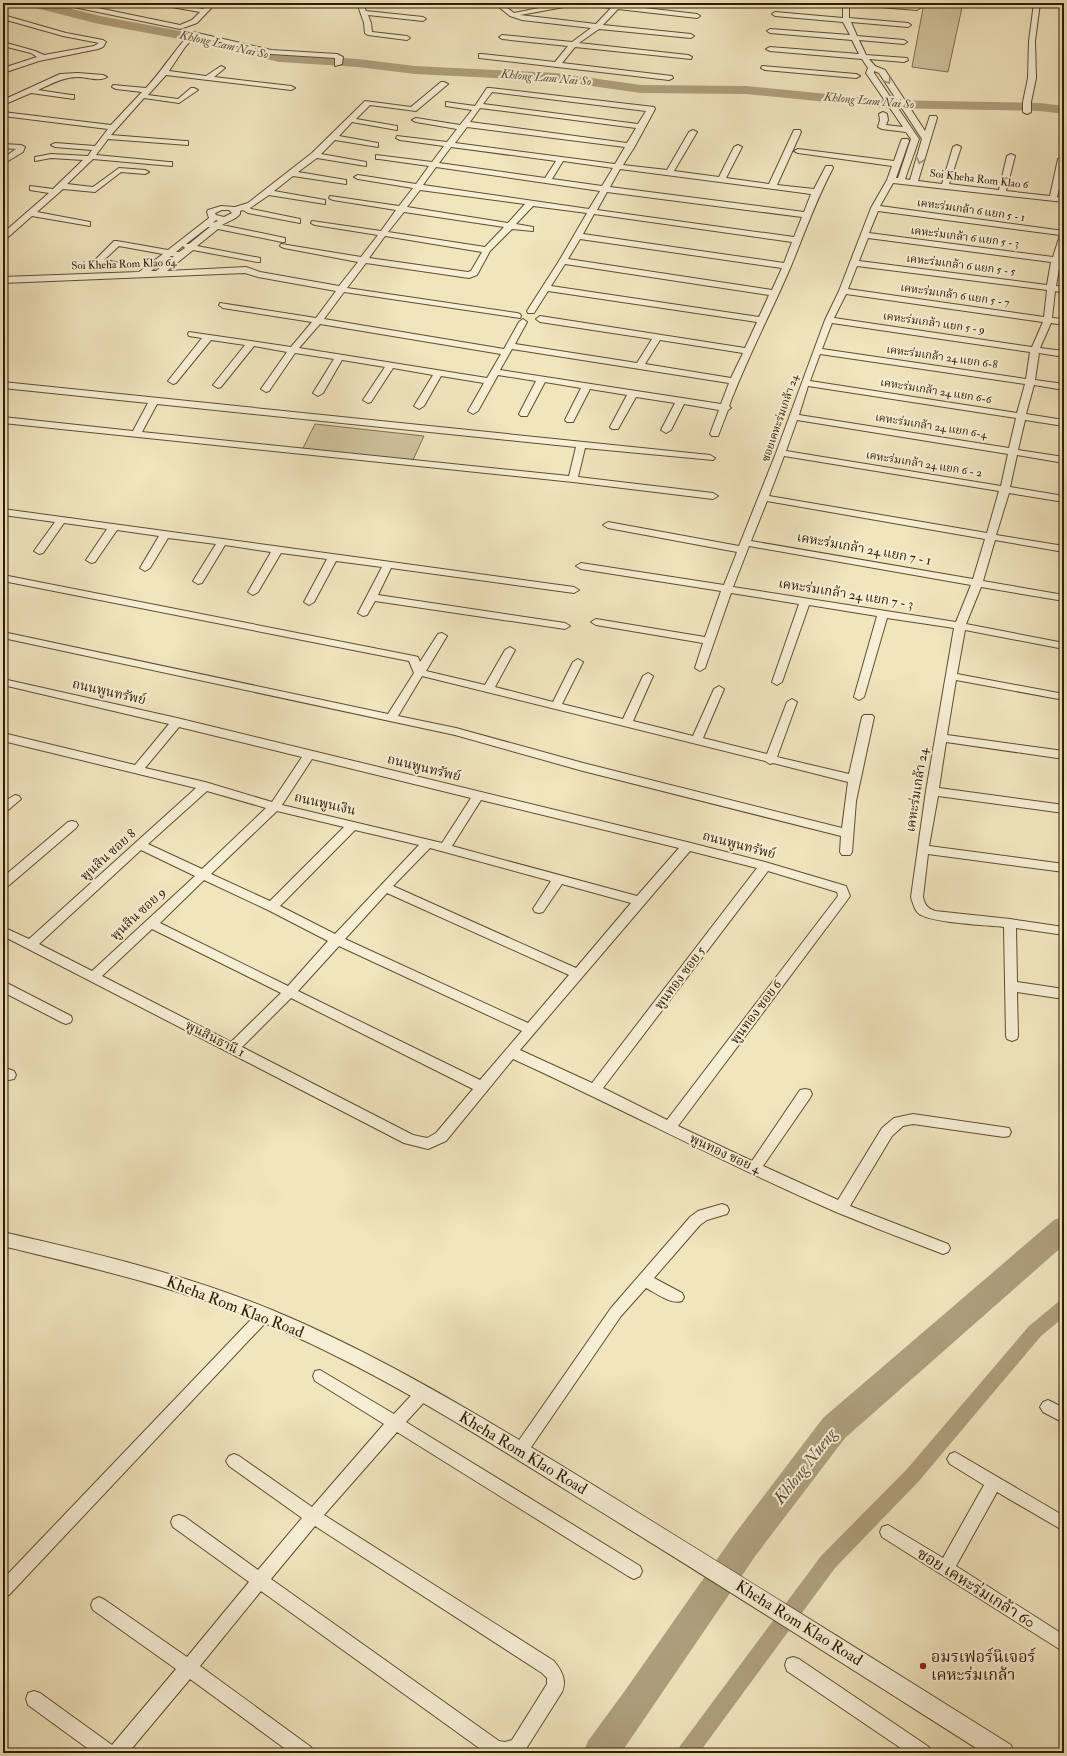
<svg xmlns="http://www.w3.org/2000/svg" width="1067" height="1756" viewBox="0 0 1067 1756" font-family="'IM FELL Double Pica','Noto Serif Thai',serif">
	<rect width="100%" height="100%" fill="#f1e5be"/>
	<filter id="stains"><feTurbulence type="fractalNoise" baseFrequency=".005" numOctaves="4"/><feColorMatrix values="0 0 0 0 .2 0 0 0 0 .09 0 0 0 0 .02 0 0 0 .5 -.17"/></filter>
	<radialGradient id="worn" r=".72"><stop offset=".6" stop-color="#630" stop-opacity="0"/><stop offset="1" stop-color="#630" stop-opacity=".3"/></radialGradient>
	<path fill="#d0c39e" stroke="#806f50" d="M 924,3 L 963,3 L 948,72 L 912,67 Z
		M 315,424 L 424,436 L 412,462 L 302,450 Z"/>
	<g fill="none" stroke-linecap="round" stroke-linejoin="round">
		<path fill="#afa07e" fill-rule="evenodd" d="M 1064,1300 L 1064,1317 L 1041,1336 L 919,1481 L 835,1568 L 699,1753 L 677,1753 L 680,1746 L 821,1556 L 907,1469 L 1029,1326 L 1058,1302 Z"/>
		<path fill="#afa07e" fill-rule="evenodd" d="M 26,3 L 49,3 L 100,16 L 201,35 L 279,54 L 358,59 L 415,66 L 556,73 L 641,85 L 746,86 L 887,100 L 1040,103 L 1064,106 L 1064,114 L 1040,111 L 887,108 L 746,94 L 641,93 L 556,81 L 415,74 L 358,67 L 279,62 L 201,43 L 99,24 L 28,6 Z
			M 1064,1216 L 1064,1245 L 845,1438 L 756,1555 L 621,1753 L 583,1753 L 588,1741 L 624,1692 L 734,1535 L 823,1418 L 1054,1220 Z"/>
		<g stroke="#604e30" stroke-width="2">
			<path id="minor" d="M 61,3 L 74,3 L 180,25 L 192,20 L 200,12 L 160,5 L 157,3 L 171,3 L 203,9 L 209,3 L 216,3 L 197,23 L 180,29 L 64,5 Z
				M 357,3 L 363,3 L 366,11 L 423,17 L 426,19 L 423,21 L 368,15 L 371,23 L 372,32 L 407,36 L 410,38 L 407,40 L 368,35 L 365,33 L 364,23 Z
				M 494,3 L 501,3 L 514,13 L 564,3 L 578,3 L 575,5 L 520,15 L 596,24 L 611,8 L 583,5 L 580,3 L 612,4 L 613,3 L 619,3 L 619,5 L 697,14 L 700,16 L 697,18 L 618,9 L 603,25 L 691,34 L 694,36 L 691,38 L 599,29 L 579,43 L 688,55 L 692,57 L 691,59 L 575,47 L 562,63 L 672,76 L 673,78 L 669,80 L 479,58 L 479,54 L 482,54 L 555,62 L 568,46 L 502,39 L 499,37 L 502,35 L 572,42 L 591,28 L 522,20 L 510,16 Z
				M 843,3 L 849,3 L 849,18 L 908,23 L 911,25 L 908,27 L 851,22 L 857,36 L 904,40 L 907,42 L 904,44 L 859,40 L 866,55 L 907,58 L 908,60 L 904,62 L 869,59 L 875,66 L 885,70 L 925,131 L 930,116 L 936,116 L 937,118 L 918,181 L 942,184 L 953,147 L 957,145 L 961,147 L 949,184 L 999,190 L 1007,156 L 1011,154 L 1015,156 L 1006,191 L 1050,196 L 1058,159 L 1064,157 L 1064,167 L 1057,197 L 1064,198 L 1064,202 L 893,183 L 880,206 L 1064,231 L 1064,248 L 1061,258 L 1064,259 L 1064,263 L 1060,263 L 1056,286 L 1064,287 L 1064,293 L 1055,291 L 1052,318 L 1064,319 L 1064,325 L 1051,323 L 1040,348 L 1064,351 L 1064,357 L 1039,353 L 1035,380 L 1064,384 L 1064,390 L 1034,385 L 1026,414 L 1064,420 L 1064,426 L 1025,420 L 1018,450 L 1064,457 L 1064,463 L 1017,455 L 1010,487 L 1064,496 L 1064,502 L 1009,493 L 996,535 L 1064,546 L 1064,552 L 995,540 L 983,581 L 1064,595 L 1064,601 L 981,587 L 966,624 L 1064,643 L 1064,649 L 965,630 L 957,674 L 1064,694 L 1064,700 L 956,680 L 947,735 L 1064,751 L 1064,759 L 946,742 L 939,788 L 1064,805 L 1064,813 L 938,796 L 929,846 L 1064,864 L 1064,872 L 928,854 L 923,897 C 925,905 927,908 935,911 L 1010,919 L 1064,927 L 1064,935 L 1016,928 L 1017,982 L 1064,989 L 1064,999 L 1017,992 L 1018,1036 L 1017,1039 L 1012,1041 L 1007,1039 L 1006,1036 L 1004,927 C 986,925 935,923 921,915 C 915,912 913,904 911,897 L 926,791 L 954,628 L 887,618 L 864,697 L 859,700 L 854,697 L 877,616 L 809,605 L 782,682 L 777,685 L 772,682 L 799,604 L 731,593 L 705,668 L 700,671 L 695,668 L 703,643 L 596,625 L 591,622 L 596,619 L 705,637 L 721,591 L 581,569 L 576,566 L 581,563 L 724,585 L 737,552 L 608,528 L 603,525 L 608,522 L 739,546 L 776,453 L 825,320 L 839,291 L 871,208 L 887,180 L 892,166 L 798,153 L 794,151 L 798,149 L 894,161 L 901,141 L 902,139 L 908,139 L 909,141 L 896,178 L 898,178 L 911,139 L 906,132 L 882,129 L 878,127 L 880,120 L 879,114 L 883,112 L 887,114 L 888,120 L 886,125 L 903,127 L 866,73 L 868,68 L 862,59 L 770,51 L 766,49 L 770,47 L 859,54 L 852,40 L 770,33 L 767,31 L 770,29 L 850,35 L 843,22 L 775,16 L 772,14 L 775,12 L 843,18 ZM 874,71 L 879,73 L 922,139 L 910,180 L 905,179 L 919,139 L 874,73 ZM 878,211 L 1060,235 L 1053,257 L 869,233 ZM 868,238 L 1051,262 L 1047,285 L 859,261 ZM 857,266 L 1047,290 L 1044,317 L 848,289 ZM 846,294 L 1043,322 L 1032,347 L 834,318 ZM 832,323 L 1030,352 L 1026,379 L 822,349 ZM 820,354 L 1025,384 L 1017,413 L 810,381 ZM 808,386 L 1016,418 L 1009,448 L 799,415 ZM 797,420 L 1008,454 L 1001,486 L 786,451 ZM 784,456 L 999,491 L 987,533 L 769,496 ZM 767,501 L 985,539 L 973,579 L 751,541 ZM 749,546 L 971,585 L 956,622 L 733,587 Z
				M 852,3 L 880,3 L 917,6 L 920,8 L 917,10 L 855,5 Z
				M 1034,3 L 1040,3 L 1035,41 L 1036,78 L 1031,102 L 1031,112 L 1027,114 L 1023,112 L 1023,102 L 1028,78 L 1029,41 Z
				M 3,15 L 66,33 L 103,40 L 106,42 L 103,47 L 98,49 L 39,61 L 3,73 L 3,68 L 37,57 L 31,53 L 3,46 L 3,42 L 35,51 L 44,55 L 94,46 L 99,43 L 63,36 L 3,19 Z
				M 193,32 L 271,50 L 337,54 L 343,57 L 342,64 L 335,66 L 335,58 L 271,54 L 195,36 L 185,47 L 169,71 L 206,76 L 221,66 L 225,68 L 214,77 L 291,86 L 295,88 L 291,90 L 166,75 L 148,95 L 178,99 L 191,88 L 194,88 L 198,90 L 179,103 L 144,98 L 111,135 L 185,141 L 188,141 L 188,145 L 108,139 L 96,155 L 169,162 L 172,162 L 172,166 L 93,159 L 67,184 L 93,187 L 119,168 L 145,170 L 149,172 L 145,174 L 121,172 L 95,192 L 63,189 L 37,212 L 90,222 L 90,226 L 32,216 L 6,239 L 3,239 L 3,233 L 49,193 L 30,190 L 30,186 L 53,189 L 83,160 L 51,158 L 35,161 L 35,157 L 51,154 L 88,156 L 92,150 L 55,147 L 51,145 L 55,143 L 95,146 L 108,129 L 3,116 L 3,112 L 111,125 L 142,92 L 116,89 L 112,87 L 113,85 L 146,88 C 163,70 174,50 191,33 Z
				M 762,66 L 856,74 L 860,76 L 856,78 L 765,70 L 761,68 Z
				M 78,73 L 103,75 L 107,77 C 100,82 86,77 78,77 C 63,77 51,84 38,90 L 71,95 L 74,95 L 74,99 L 31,93 L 3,105 L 3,100 L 60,74 Z
				M 441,82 L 444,82 L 448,84 L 416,111 L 370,105 L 356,119 L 397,126 L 397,130 L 352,122 L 339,136 L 378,143 L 378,147 L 335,140 L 321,154 L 366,162 L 366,166 L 317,158 L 298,172 L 346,180 L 346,184 L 293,176 L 274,191 L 325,200 L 325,204 L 269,195 L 250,208 L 251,209 L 300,219 L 300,223 L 248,213 L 243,210 L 240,211 L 240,214 C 235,220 228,221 222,225 L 285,238 L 285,242 L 282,242 L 218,229 L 197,246 L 260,258 L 260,262 L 257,262 L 193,250 L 167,271 L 246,267 L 260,272 L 339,286 L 358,262 L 284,248 L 280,246 L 281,244 L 361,257 L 378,235 L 315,225 L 311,223 L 312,221 L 381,231 L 396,210 L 333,200 L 329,198 L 330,196 L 399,206 L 413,188 L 358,179 L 354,177 L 358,175 L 416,184 L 429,166 L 379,159 L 376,159 L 376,155 L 432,162 L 444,146 L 400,140 L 396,138 L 397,136 L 447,142 L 457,129 L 416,122 L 412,120 L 416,118 L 460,125 L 472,110 L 446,106 L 446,102 L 475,106 L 487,88 L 490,88 L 654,107 L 655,109 L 635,146 L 623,165 L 667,170 L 689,132 L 693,130 L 697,132 L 674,171 L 719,177 L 734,147 L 738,145 L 742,147 L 726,178 L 769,184 L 793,132 L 794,130 L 800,130 L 801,132 L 777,185 L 814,189 L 826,166 L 832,166 L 833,168 C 816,200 805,232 791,266 C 771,313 747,358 729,406 L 731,408 L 728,410 L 718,436 L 712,436 L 710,434 L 719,410 L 684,404 L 671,430 L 666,433 L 661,430 L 675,403 L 636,397 L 618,429 L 612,429 L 610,427 L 627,395 L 590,389 L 573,422 L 567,422 L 565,420 L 581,388 L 545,382 L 527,416 L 521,416 L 519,414 L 536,381 L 498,375 L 478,411 L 473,414 L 468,411 L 484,383 L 441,376 L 424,406 L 419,409 L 414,406 L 433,375 L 393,368 L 371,402 L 368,403 L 363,400 L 385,367 L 342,360 L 323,393 L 318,396 L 313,393 L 334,359 L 295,353 L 269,391 L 266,392 L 261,389 L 287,352 L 254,346 L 221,387 L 218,388 L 213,385 L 245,345 L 211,340 L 176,383 L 173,384 L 168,381 L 202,338 L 189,336 L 188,334 L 189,332 L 291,347 L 312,322 L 223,308 L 219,305 L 220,303 L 316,318 L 336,291 L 258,277 L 245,273 L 3,283 L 3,277 L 139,272 L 163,254 L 119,246 L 104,260 L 127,264 L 127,268 L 98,263 L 94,261 L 114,241 L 117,241 L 168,250 L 209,218 L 207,212 L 208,210 L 221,206 L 235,207 L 248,203 L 312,153 L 365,101 L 411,107 ZM 492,92 L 646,111 L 638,124 L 483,104 ZM 480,108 L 636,128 L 627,143 L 470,122 ZM 467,127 L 625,147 L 615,164 L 455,143 ZM 451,147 L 556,161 L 545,178 L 439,163 ZM 563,161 L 613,168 L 602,186 L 552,179 ZM 436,167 L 600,191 L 589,209 L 423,185 ZM 620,169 L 811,194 L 804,212 L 610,187 ZM 420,190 L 525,204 L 508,223 L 407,207 ZM 607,192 L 802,217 L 794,237 L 597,210 ZM 533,206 L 587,213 L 559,261 L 527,311 L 528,313 L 534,313 L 548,291 L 757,322 L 745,348 L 540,316 L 536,319 L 540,322 L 652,339 L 637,363 L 515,344 L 527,322 L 523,319 L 519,322 L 504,349 L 324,319 L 344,292 L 520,318 L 521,316 L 520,314 L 517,313 L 347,288 L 366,263 L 469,278 L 477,275 L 490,251 L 512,229 L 533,231 L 533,227 L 516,224 ZM 222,210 L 229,210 L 232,213 L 224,217 L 216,215 L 215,213 ZM 404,212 L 504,227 L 485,247 L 388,232 ZM 594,214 L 792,242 L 784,263 L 583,234 ZM 216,220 L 218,221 L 213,223 ZM 208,227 L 210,227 L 189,244 L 186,244 ZM 385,236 L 482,252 L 471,271 L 468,272 L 369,258 ZM 580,239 L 782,268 L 772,290 L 568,259 ZM 183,246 L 185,248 L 179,252 L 176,252 ZM 171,256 L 174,256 L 156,271 L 151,271 ZM 565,264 L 769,295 L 759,317 L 551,286 ZM 320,324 L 501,354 L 487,378 L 299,348 ZM 660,340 L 743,353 L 731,378 L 645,364 ZM 512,349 L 729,383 L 721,404 L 500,370 Z
				M 3,144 L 21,145 L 25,147 L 23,152 L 3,164 L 3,158 L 16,149 L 3,148 Z
				M 3,382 L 710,455 L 715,458 L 713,460 L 585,448 L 578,477 L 713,493 L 718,496 L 713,499 L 573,482 L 3,423 L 3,417 L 133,431 L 148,403 L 3,388 ZM 157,404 L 576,447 L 569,476 L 142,432 Z
				M 3,509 L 574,587 L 579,590 L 574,593 L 391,568 L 378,595 L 565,623 L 570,626 L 565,629 L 375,601 L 367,615 L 363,616 L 358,613 L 382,567 L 336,561 L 314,602 L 309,605 L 304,602 L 327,559 L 281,553 L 258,592 L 253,595 L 248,592 L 271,552 L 225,545 L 202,583 L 198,584 L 193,581 L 216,544 L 168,538 L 150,568 L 145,571 L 140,568 L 159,536 L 117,530 L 95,562 L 91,563 L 86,560 L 107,529 L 64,523 L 43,553 L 39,554 L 34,551 L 55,522 L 3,515 Z
				M 3,575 L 414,656 L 418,657 L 420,662 L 438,634 L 442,633 L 447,636 L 426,671 L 485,685 L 505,650 L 510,647 L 515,650 L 495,687 L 553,702 L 573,662 L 578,659 L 583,662 L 562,704 L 623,719 L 643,676 L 648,673 L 653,676 L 633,721 L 693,736 L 714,689 L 719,686 L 724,689 L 703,738 L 767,754 L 787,702 L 792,699 L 797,702 L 777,757 L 849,774 L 862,717 L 864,715 L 872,715 L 874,717 L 856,801 L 852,852 L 850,855 L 842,855 L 840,852 L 841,836 L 583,771 L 455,735 L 3,638 L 3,632 L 388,714 L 414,673 L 409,661 L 3,581 ZM 422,676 L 765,761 L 770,764 L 773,763 L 848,782 L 842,828 L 583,763 L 456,728 L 398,716 Z
				M 3,679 L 177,718 L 687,842 L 765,862 L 846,886 L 850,896 L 848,899 L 678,1126 L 752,1161 L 800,1090 L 805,1089 L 810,1090 L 812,1094 L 810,1098 L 763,1166 L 838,1200 L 882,1128 L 894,1118 L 913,1114 L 1009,1128 L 1011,1132 L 1009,1136 L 1004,1137 L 913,1124 L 903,1126 L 892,1136 L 850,1206 L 948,1244 L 950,1248 L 948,1252 L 943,1254 L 938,1252 C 904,1239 870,1226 836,1212 C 727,1165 621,1108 513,1059 L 446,1141 L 428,1149 L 404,1143 L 3,936 L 3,927 L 29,939 L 196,788 L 3,741 L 3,733 L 135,765 L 169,724 L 3,685 ZM 179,727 L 302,757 L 272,802 L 205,782 L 145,768 ZM 312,759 L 471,798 L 442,843 L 282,805 ZM 207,791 L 266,808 L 202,869 L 148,844 ZM 481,800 L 679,848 L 637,896 L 452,846 ZM 277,811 L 344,827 L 270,901 L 211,874 ZM 355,830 L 419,845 L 335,934 L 280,906 ZM 430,848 L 551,881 L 533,909 L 535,912 L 539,913 L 543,912 L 562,884 L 631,903 L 576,968 L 393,886 ZM 141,850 L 195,876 L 92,971 L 39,944 ZM 690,851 L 757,868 L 592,1083 L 520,1050 ZM 768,871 L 837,892 L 838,896 L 667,1120 L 603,1088 ZM 204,880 L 268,910 L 328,941 L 288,986 L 160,923 ZM 387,893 L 569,975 L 528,1023 L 345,939 ZM 152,929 L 281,993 L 231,1042 L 102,976 ZM 339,946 L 522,1031 L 480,1080 L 298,991 ZM 291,998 L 473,1089 L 436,1133 L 427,1138 L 413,1135 L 242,1047 Z
				M 15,795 L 19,796 L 21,799 L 7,811 L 3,812 L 3,802 Z
				M 72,821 L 76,822 L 78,825 L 76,828 L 7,887 L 3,888 L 3,877 L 68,822 Z
				M 3,981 L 71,1016 L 72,1019 L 71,1022 L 66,1024 L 61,1022 L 3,992 Z
				M 3,1067 L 14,1071 L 16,1075 L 14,1079 L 9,1080 L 3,1078 Z
				M 722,1204 L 727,1206 L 729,1210 L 727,1214 L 707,1220 L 700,1225 L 654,1278 L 682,1293 L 684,1297 L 682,1301 C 671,1305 656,1293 646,1288 L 621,1316 L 525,1456 L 520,1458 L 515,1456 L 512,1451 L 515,1446 L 611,1308 L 690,1217 L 698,1211 Z
				M 264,1309 L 269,1311 L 271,1315 L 269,1319 L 9,1595 L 3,1598 L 3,1579 L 259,1311 Z
				M 320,1370 L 394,1414 L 418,1388 L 423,1386 L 428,1388 L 431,1393 L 428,1398 L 406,1422 L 640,1566 L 642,1571 L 640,1576 L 634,1579 L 628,1576 L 397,1432 L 324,1515 L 554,1661 C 562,1671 567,1680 562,1692 L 524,1752 L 486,1753 L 261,1591 L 200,1666 L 311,1747 L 314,1753 L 291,1753 L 190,1679 L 128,1753 L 94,1753 L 28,1705 L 26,1699 L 28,1693 L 34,1691 L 40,1693 L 112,1745 L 176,1669 L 93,1610 L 91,1605 L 93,1600 L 99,1597 L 105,1600 L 187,1657 L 249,1582 L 173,1527 L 171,1522 L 173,1517 L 179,1515 L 185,1517 L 258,1570 L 302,1518 L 229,1466 L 226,1461 L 229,1456 L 234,1454 L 239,1456 L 312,1507 L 384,1424 L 315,1381 L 313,1376 L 315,1371 ZM 315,1526 L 542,1673 L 547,1678 L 547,1684 L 512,1740 L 505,1742 L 499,1741 L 271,1579 Z
				M 1048,1400 L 1064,1408 L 1064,1423 L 1043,1412 L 1040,1407 L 1043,1402 Z
				M 955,1452 L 1064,1516 L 1064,1531 L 997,1492 L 956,1566 L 1064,1635 L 1064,1652 L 882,1537 L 880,1532 L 882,1527 L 888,1525 L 943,1558 L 984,1485 L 950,1464 L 947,1459 L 950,1454 Z
				M 793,1657 L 799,1659 L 929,1747 L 932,1753 L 908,1753 L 787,1671 L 785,1665 L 787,1659 Z"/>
		</g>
		<g stroke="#604e30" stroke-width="2">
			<path id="tertiary" d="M 3,1232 C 94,1253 185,1274 272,1310 C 388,1358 496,1426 603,1491 C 740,1575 875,1660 1011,1745 L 1014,1753 L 984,1753 C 850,1668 717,1583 582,1500 C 477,1434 370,1366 255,1319 C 173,1286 88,1267 3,1246 Z"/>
		</g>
		<use href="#minor" fill="#f6eed5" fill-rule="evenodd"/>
		<use href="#tertiary" fill="#f6eed5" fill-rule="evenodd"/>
	</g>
	<defs><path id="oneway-chevron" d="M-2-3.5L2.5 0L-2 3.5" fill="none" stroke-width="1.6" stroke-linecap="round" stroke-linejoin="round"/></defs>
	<g stroke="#9d8f76">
		<use href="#oneway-chevron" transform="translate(888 81) rotate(57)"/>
		<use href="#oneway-chevron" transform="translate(920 161) rotate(107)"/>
	</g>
	<circle fill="#8f2418" stroke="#f6eed5" stroke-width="1.5" cx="923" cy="1666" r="4"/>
	<g text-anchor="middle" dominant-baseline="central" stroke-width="4" stroke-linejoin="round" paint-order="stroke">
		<g font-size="11" fill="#301b01" stroke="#f6eed5">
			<text transform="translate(979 179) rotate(7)">Soi Kheha Rom Klao 6</text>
			<text transform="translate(971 210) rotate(8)">เคหะร่มเกล้า 6 แยก 5 - 1</text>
			<text transform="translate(965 237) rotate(7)">เคหะร่มเกล้า 6 แยก 5 - 3</text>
			<text transform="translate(124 264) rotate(-2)">Soi Kheha Rom Klao 64</text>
			<text transform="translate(961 265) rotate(7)">เคหะร่มเกล้า 6 แยก 5 - 5</text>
			<text transform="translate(955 295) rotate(8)">เคหะร่มเกล้า 6 แยก 5 - 7</text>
			<text transform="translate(934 323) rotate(8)">เคหะร่มเกล้า แยก 5 - 9</text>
			<text transform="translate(942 357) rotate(8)">เคหะร่มเกล้า 24 แยก 6-8</text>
			<text transform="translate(936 391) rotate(9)">เคหะร่มเกล้า 24 แยก 6-6</text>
			<text transform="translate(780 418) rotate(-71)">ซอยเคหะร่มเกล้า 24</text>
			<text transform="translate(931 426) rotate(9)">เคหะร่มเกล้า 24 แยก 6-4</text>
			<text transform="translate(924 464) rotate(9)">เคหะร่มเกล้า 24 แยก 6 - 2</text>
		</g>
		<g font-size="12" font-style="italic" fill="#635033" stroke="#f6eed5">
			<text transform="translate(224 45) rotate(13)">Khlong Lam Nai So</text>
			<text transform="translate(546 78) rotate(5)">Khlong Lam Nai So</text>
			<text transform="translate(869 101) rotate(5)">Khlong Lam Nai So</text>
		</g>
		<g font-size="13" fill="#301b01" stroke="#f6eed5">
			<text transform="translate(864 549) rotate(10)">เคหะร่มเกล้า 24 แยก 7 - 1</text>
			<text transform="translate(846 594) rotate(9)">เคหะร่มเกล้า 24 แยก 7 - 3</text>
			<text transform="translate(109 692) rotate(13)">ถนนพูนทรัพย์</text>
			<text transform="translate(424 768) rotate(14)">ถนนพูนทรัพย์</text>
			<text transform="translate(917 790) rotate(-81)">เคหะร่มเกล้า 24</text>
			<text transform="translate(325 804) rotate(13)">ถนนพูนเงิน</text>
			<text transform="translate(739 845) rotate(15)">ถนนพูนทรัพย์</text>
			<text transform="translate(108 855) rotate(-42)">พูนสิน ซอย 8</text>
			<text transform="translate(138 914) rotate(-43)">พูนสิน ซอย 9</text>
			<text transform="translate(680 978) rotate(-53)">พูนทอง ซอย 5</text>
			<text transform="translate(756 1012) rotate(-53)">พูนทอง ซอย 6</text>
			<text transform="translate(215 1039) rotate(27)">พูนสินธานี 1</text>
			<text transform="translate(725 1154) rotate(25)">พูนทอง ซอย 4</text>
		</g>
		<g font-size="16" fill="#301b01" stroke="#f6eed5">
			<text transform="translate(235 1307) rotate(21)">Kheha Rom Klao Road</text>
			<text transform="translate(523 1453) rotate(31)">Kheha Rom Klao Road</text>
			<text transform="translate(976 1588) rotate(32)">ซอย เคหะร่มเกล้า 60</text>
			<text transform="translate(799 1623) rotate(32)">Kheha Rom Klao Road</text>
		</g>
		<g font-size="16" fill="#301b01" stroke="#f6eed5" text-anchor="start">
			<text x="931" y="1657">อมรเฟอร์นิเจอร์<tspan x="931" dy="18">เคหะร่มเกล้า</tspan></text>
		</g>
		<g font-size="17" font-style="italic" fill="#635033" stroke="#f6eed5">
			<text transform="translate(805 1466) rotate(-52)">Khlong Nueng</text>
		</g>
	</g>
	<rect width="1067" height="1756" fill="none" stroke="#f1e5be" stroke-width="16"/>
	<rect x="4" y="4" width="1059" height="1748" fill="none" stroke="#301b01" stroke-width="2"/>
	<rect x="8" y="8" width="1051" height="1740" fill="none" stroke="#301b01"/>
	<rect width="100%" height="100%" filter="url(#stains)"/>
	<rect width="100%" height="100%" fill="url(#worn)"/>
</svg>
